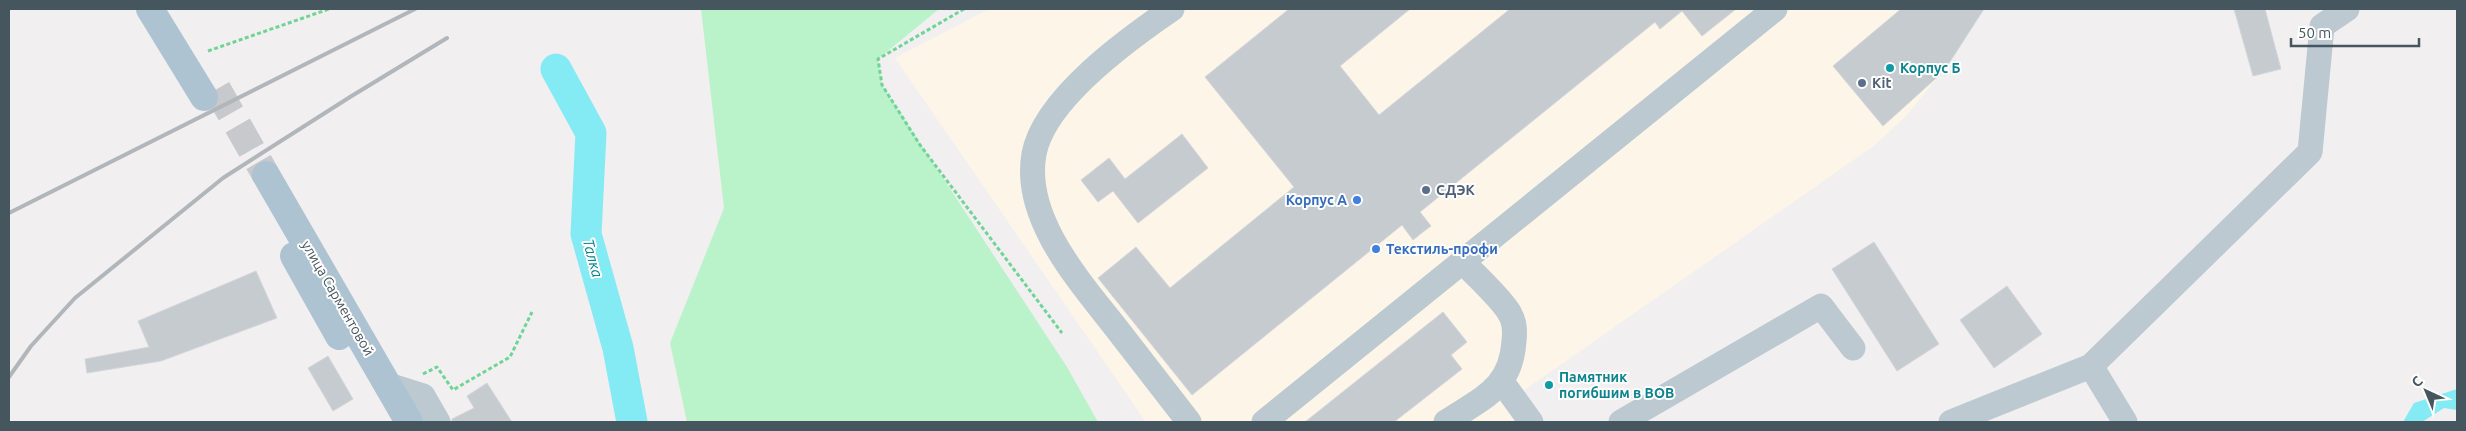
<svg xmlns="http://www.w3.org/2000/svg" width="2466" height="431" viewBox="0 0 2466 431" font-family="Ubuntu,sans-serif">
	<rect width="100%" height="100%" fill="#f2eff0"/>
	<path fill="#fdf5e8" d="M 989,9 L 1983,9 L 1950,62 L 1907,115 L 1875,145 L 1520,393 L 1541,422 L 1146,422 L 895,58 Z"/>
	<path fill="#baf3c9" d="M 701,9 L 939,9 L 878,59 L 882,85 L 1067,367 L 1098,422 L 687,422 L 670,343 L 724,208 Z"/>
	<path fill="#84eaf3" d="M 2457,389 L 2457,410 L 2444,408 L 2422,422 L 2403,422 L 2414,403 Z"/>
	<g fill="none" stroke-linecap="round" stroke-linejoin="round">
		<path stroke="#84eaf3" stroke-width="31" d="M 556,69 L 591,133 L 586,234 L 618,348 L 632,422"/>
	</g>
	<path fill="#c6cbd0" stroke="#d3d6db" d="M 1289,9 L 1410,9 L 1340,66 L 1379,115 L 1510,9 L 1736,9 L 1702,36 L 1682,11 L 1660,29 L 1655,22 L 1420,212 L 1431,226 L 1423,232 L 1413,240 L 1402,225 L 1192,395 L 1098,278 L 1136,247 L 1170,288 L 1294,187 L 1205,77 Z
		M 1901,9 L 1984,9 L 1944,71 L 1883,126 L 1833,66 Z
		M 2234,9 L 2265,9 L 2281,69 L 2253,76 Z
		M 1182,134 L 1208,168 L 1138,223 L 1113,191 L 1098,202 L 1081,180 L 1109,158 L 1125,179 Z
		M 1874,242 L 1939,344 L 1897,371 L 1832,269 Z
		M 256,271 L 277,318 L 161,361 L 87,373 L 85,359 L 149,347 L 138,321 Z
		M 2007,286 L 2042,334 L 1994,368 L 1960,320 Z
		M 1443,312 L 1467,342 L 1451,355 L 1462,369 L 1394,422 L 1305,422 Z
		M 328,356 L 353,399 L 333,411 L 308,368 Z
		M 487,383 L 512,422 L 452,422 L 452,419 L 474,408 L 467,396 Z"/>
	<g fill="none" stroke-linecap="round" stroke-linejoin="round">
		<path stroke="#c7c9cc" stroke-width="28" stroke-dasharray="28 14" stroke-linecap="butt" d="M 217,89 L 266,175"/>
		<path stroke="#6fd496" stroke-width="3" stroke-dasharray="4 2.5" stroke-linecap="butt" d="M 964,9 L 878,59 L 882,85 L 920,145 L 1062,333
			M 208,51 L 329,9
			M 423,374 L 437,367 L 453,390 L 510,357 L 532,312"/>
		<path stroke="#bcc9d0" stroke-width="25" d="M 1172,9 C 1128,39 1044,99 1034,154 C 1022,220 1083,285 1120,333 C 1143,363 1166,392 1189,422
			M 2091,366 L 2125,422
			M 1502,382 L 1531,422
			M 388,385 L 423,396 L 438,422
			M 1264,422 L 1775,9
			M 1446,422 C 1482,398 1511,389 1514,341 C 1515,332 1515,322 1510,314 C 1502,299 1476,276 1463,262
			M 1621,422 L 1821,306 L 1853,348
			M 1951,422 L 2091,366 L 2310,152 L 2322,26 L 2347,9"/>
		<path stroke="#adc3d1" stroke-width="28" d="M 150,9 L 204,97
			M 266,175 L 409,422
			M 294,256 L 339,336"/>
		<path stroke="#b1b6ba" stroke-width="4" d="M 9,213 L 415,9
			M 9,377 L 31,346 L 75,298 L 223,178 L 350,97 L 447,38"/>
	</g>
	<g fill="#0f9aa8" stroke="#fff" stroke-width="2">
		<circle cx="1890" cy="68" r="5"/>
		<circle cx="1549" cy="385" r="5"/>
	</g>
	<g fill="#5c6f8a" stroke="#fff" stroke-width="2">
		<circle cx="1862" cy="83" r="5"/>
		<circle cx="1426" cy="190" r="5"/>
	</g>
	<g fill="#3f7fe0" stroke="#fff" stroke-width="2">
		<circle cx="1357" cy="200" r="5"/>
		<circle cx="1376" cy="249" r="5"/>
	</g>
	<g text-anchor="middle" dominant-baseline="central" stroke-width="4" stroke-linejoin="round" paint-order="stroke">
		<g font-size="14" font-weight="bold" fill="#0d838f" stroke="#fff" text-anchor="start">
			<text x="1900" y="68">Корпус Б</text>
			<text x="1559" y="377">Памятник<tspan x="1559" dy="16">погибшим в ВОВ</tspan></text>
		</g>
		<g font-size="14" font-weight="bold" fill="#4e5e75" stroke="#fff" text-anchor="start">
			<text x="1872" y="83">Kit</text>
			<text x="1436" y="190">СДЭК</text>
		</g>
		<g font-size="14" font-weight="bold" fill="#366cbe" stroke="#fff" text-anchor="end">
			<text x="1347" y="200">Корпус А</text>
			<text x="1386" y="249" text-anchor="start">Текстиль-профи</text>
		</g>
		<g font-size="14" fill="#46565f" stroke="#fff">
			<text transform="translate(338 298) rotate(60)">улица Сарментовой</text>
		</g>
		<g font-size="15" font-style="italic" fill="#04828e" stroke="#fff">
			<text transform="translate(593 258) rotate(75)">Талка</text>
		</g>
	</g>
	<rect width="2466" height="431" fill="none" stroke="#46565f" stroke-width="20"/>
	<g transform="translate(2426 391) rotate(316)" stroke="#ffffff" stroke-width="4" paint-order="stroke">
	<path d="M0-4L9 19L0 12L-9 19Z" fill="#46565f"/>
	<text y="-8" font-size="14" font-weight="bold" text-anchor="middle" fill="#46565f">С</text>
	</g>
	<path d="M2291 38v8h128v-8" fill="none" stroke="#46565f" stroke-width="2.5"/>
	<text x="2298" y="38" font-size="15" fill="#46565f" stroke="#ffffff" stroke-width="4" paint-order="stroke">50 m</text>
</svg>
